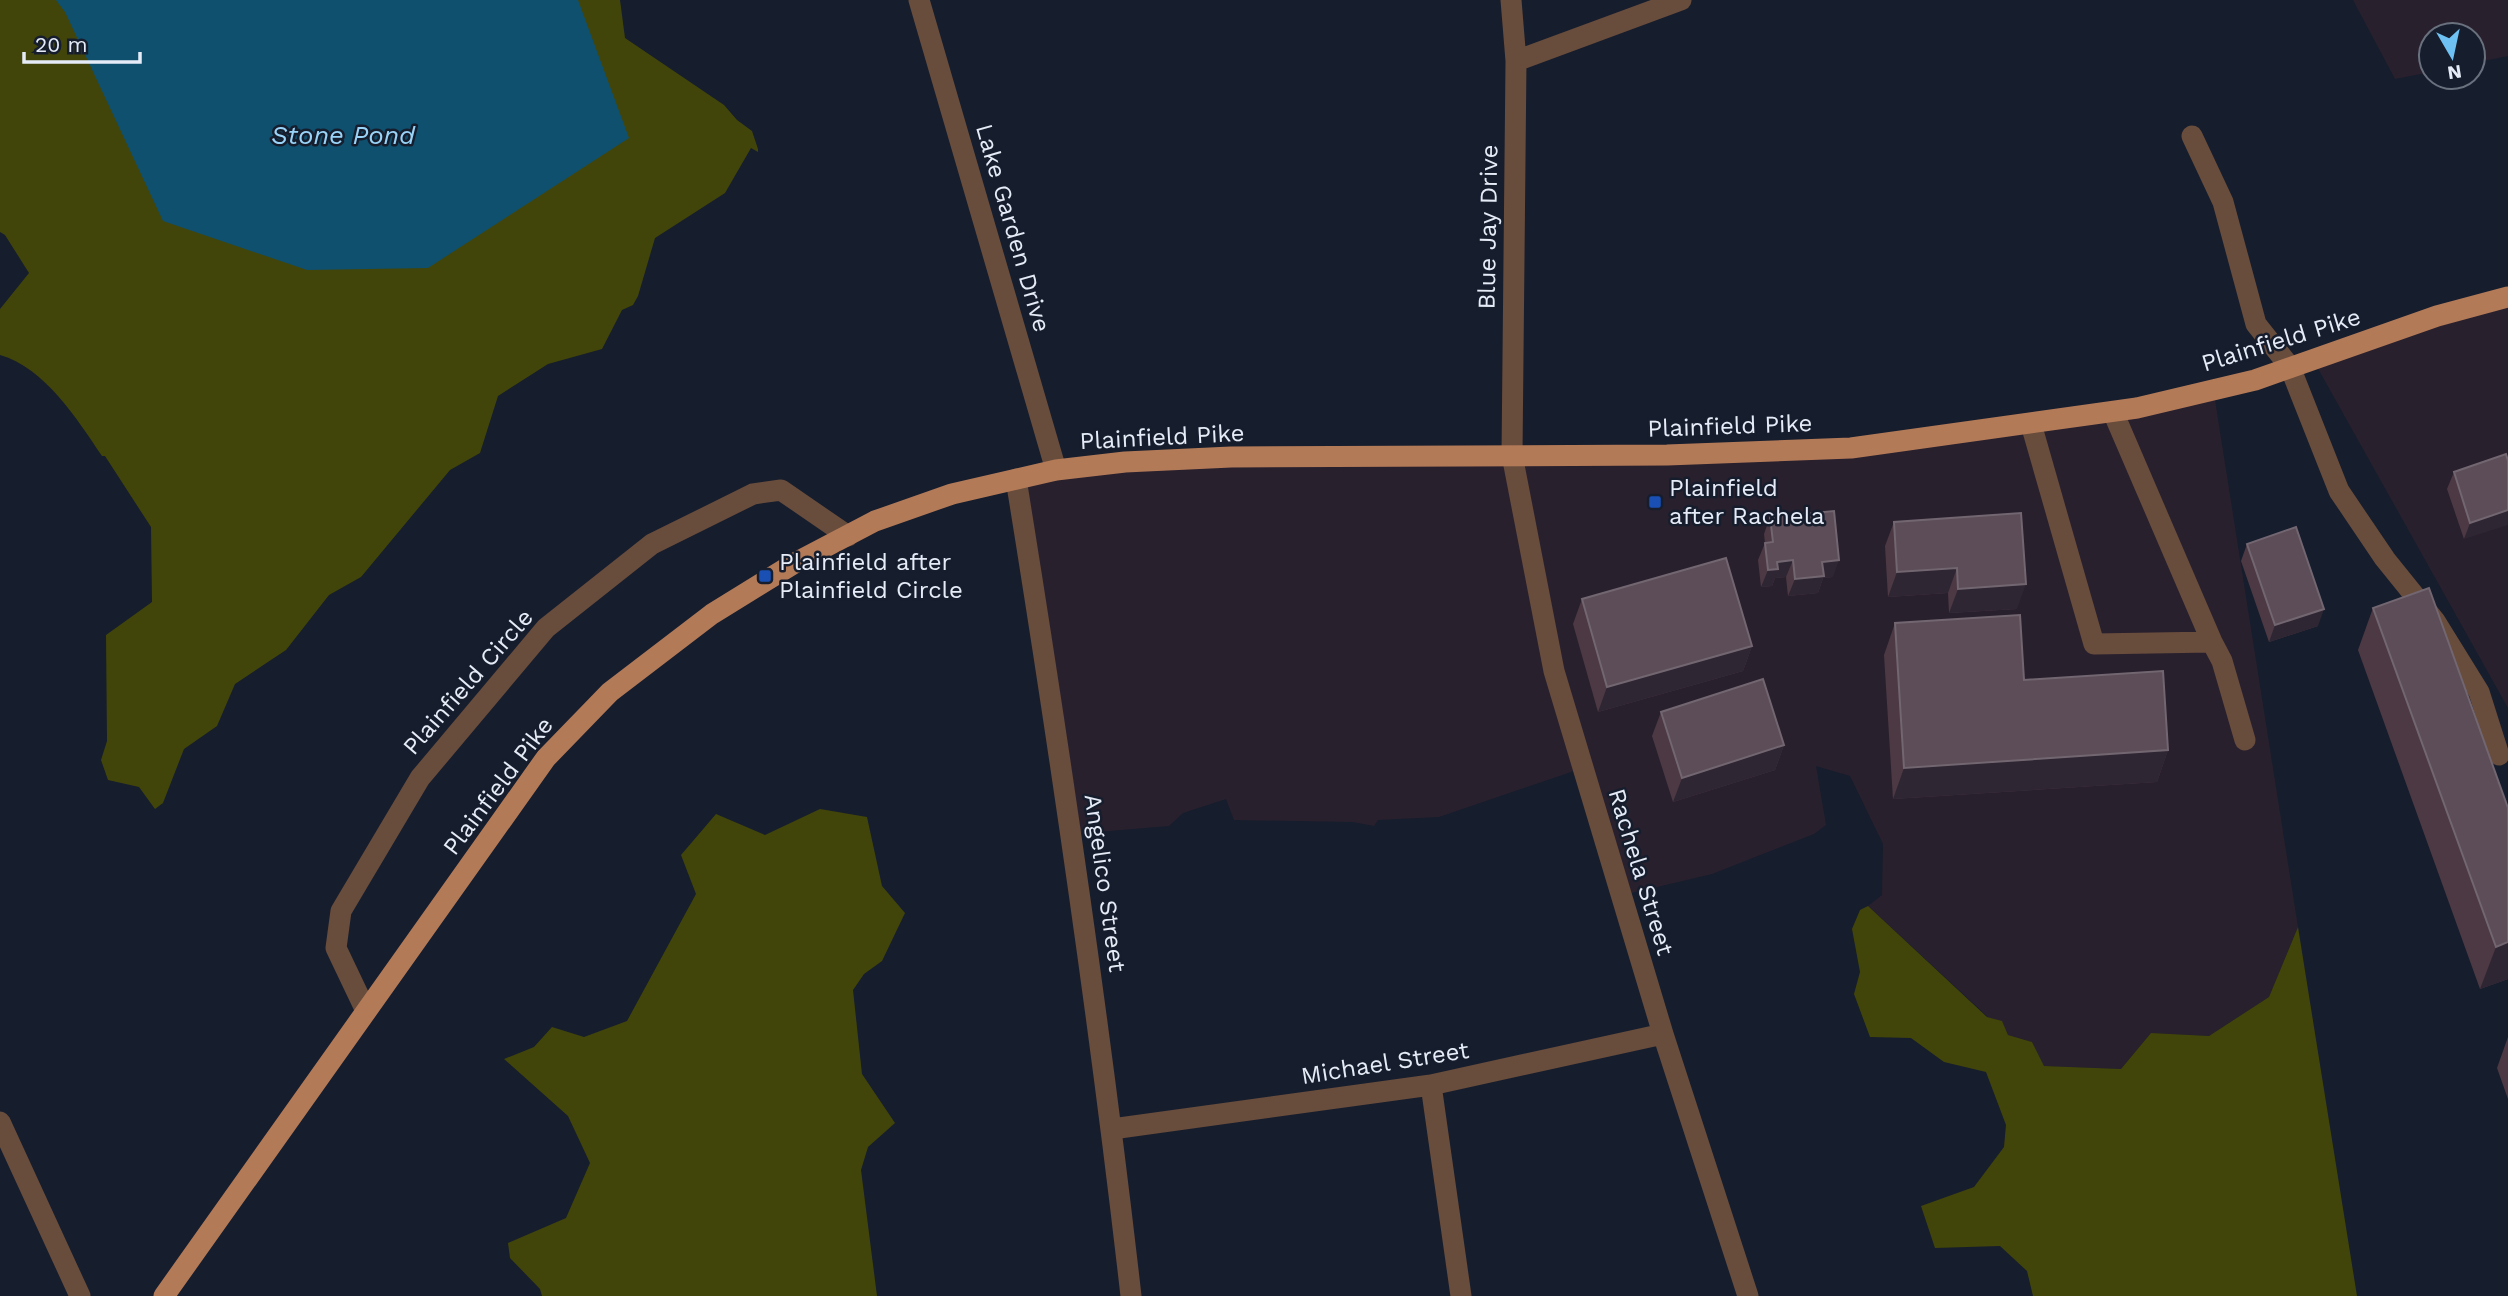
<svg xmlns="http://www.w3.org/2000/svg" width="2508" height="1296" viewBox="0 0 2508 1296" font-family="'Work Sans',sans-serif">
	<rect width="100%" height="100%" fill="#161d2d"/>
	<path fill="#29202e" d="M 2353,0 L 2508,0 L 2508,56 L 2473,63 L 2473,35 L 2431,35 L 2431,72 L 2395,79 Z
		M 2508,297 L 2508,708 L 2316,365 Z
		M 2215,400 L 2298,927 L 2269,997 L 2209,1036 L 2151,1033 L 2121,1069 L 2044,1066 L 2032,1042 L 2008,1035 L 2002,1022 L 1988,1017 L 1868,906 L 1882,895 L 1883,844 L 1850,776 L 1816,766 L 1826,825 L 1814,834 L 1712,874 L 1623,895 L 1574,771 L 1439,817 L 1378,820 L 1374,826 L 1353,822 L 1234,820 L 1226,799 L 1183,813 L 1169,826 L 1073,834 L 1018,487 L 1082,469 L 1834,454 Z"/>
	<path fill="#424509" d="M 0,0 L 620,0 L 625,38 L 724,105 L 737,120 L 752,131 L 758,149 L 758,152 L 751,148 L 725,193 L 655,238 L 638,296 L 633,305 L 622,310 L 602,349 L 548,364 L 498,396 L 480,453 L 450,470 L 361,577 L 329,595 L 286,650 L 235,684 L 217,726 L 184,749 L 163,803 L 155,809 L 139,787 L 108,780 L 101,760 L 107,741 L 106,635 L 152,602 L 151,527 L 105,456 L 102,456 C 77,419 45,368 0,355 L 0,309 L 29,273 L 5,235 L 0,232 Z
		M 820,809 L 867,817 L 882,886 L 905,913 L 882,961 L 864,974 L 853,990 L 862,1074 L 895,1123 L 868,1147 L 861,1170 L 877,1296 L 542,1296 L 540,1289 L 510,1258 L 508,1243 L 566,1218 L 590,1163 L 568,1116 L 504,1059 L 534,1047 L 552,1027 L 584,1037 L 627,1021 L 696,894 L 681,855 L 716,814 L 765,835 Z
		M 1868,906 L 1987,1017 L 2002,1021 L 2008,1035 L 2032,1042 L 2044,1066 L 2121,1069 L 2151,1033 L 2209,1036 L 2269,997 L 2298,927 L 2357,1296 L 2033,1296 L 2027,1271 L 2000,1246 L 1935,1248 L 1921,1206 L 1974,1187 L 2004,1147 L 2006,1125 L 1986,1072 L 1944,1062 L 1911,1038 L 1870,1037 L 1854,994 L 1860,972 L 1852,929 L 1860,910 Z"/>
	<path fill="#0f506f" d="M 56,0 L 578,0 L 629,138 L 428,268 L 307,270 L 163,221 L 65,12 Z"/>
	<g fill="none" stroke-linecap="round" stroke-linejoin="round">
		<path stroke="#684c3c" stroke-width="21" d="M 919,0 L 1056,470
			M 1511,0 L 1516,61 L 1512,455 L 1554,671 L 1663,1034 L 1748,1296
			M 1516,61 L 1681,0
			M 2192,136 L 2223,202 L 2256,324 L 2290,367 L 2339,491 L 2385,559 L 2435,621 L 2479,692 L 2499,755
			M 2113,412 L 2212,642 L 2222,661 L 2245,740
			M 2031,424 L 2094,644 L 2212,642
			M 1016,479 C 1060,751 1100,1023 1131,1296
			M 366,1011 L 336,948 L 341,911 L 420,778 L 546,628 L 652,544 L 753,494 L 781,490 L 848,536
			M 1431,1085 L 1461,1296
			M 0,1122 L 80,1296
			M 1112,1129 L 1431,1085 L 1663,1034"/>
		<path stroke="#b37a58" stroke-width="21" d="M 164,1296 L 546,758 L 610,692 L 712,614 L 793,564 L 875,521 L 952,494 L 1056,470 L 1125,462 L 1231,457 L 1667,455 L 1851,448 L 2137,408 L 2255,380 L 2437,316 L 2508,297"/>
	</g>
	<path fill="#4c3944" d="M 2506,454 L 2464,539 L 2447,489 L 2454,472 Z
		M 1770,517 L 1833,577 L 1823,578 L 1818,593 L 1788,596 L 1786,577 L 1775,578 L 1772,586 L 1761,587 L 1758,560 L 1765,543 L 1764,534 Z
		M 1894,522 L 2017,609 L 1949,613 L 1948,593 L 1888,597 L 1885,546 Z
		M 2247,544 L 2318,626 L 2269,642 L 2241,561 Z
		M 1582,599 L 1752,646 L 1743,671 L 1598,712 L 1573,624 Z
		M 2373,608 L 2508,808 L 2508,979 L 2480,989 L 2358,650 Z
		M 1895,623 L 2024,680 L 2168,750 L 2157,782 L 1893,799 L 1884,655 Z
		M 1661,712 L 1784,745 L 1775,770 L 1673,802 L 1652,736 Z
		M 2508,1037 L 2508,1099 L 2497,1068 Z"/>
	<path fill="#2f2633" d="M 2508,510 L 2508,525 L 2464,539 L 2470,523 Z
		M 1793,560 L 1786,577 L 1775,578 L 1772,586 L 1761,587 L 1768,570 L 1777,562 Z
		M 1839,560 L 1833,577 L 1823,578 L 1818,593 L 1788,596 L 1795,579 L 1822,562 Z
		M 1957,568 L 1948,593 L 1888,597 L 1897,572 Z
		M 2026,584 L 2017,609 L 1949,613 L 1958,589 Z
		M 2324,609 L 2318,626 L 2269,642 L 2275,625 Z
		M 1752,646 L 1743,671 L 1598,712 L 1607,687 Z
		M 1784,745 L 1775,770 L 1673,802 L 1682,778 Z
		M 2168,750 L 2157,782 L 1893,799 L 1904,768 Z
		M 2508,942 L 2508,979 L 2480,989 L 2496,947 Z"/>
	<path fill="#5c4d58" stroke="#726671" stroke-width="2" d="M 2506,454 L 2508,461 L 2508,510 L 2470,523 L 2454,472 Z
		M 1834,511 L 1839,560 L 1822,562 L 1824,576 L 1795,579 L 1793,560 L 1777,562 L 1778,569 L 1768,570 L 1765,543 L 1773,542 L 1770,517 Z
		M 2021,513 L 2026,584 L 1958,589 L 1957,568 L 1897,572 L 1894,522 Z
		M 2296,527 L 2324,609 L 2275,625 L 2247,544 Z
		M 1726,558 L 1752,646 L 1607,687 L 1582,599 Z
		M 2429,588 L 2508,808 L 2508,942 L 2496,947 L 2373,608 Z
		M 2020,615 L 2024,680 L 2163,671 L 2168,750 L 1904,768 L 1895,623 Z
		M 1763,679 L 1784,745 L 1682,778 L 1661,712 Z"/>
	<g fill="#1a4fb4" stroke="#161d2d" stroke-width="2.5">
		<rect x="1648" y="495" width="14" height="14" rx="3.5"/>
		<rect x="758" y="569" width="14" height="14" rx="3.5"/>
	</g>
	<g text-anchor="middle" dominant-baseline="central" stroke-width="5" stroke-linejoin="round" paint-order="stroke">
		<g font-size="24" fill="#e6ecf7" stroke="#161d2d">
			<text transform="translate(1488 227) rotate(-89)">Blue Jay Drive</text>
			<text transform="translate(1013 228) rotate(74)">Lake Garden Drive</text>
			<text transform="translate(2281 340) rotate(-17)">Plainfield Pike</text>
			<text transform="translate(1730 426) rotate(-2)">Plainfield Pike</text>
			<text transform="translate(1162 437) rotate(-3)">Plainfield Pike</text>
			<text transform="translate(468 682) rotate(-49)">Plainfield Circle</text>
			<text transform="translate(498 786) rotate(-53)">Plainfield Pike</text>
			<text transform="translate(1641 872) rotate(73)">Rachela Street</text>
			<text transform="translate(1105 883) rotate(82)">Angelico Street</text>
			<text transform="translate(1385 1063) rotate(-9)">Michael Street</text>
		</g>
		<g font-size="24" fill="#e6ecf7" stroke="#161d2d" text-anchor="start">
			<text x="1669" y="488">Plainfield<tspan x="1669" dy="28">after Rachela</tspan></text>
			<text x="779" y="562">Plainfield after<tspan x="779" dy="28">Plainfield Circle</tspan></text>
		</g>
		<g font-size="26" font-style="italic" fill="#99d4f8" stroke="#161d2d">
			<text x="343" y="135">Stone Pond</text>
		</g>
	</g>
	<g transform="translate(2452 56) rotate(171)"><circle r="33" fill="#161d2d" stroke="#69707e" stroke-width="2"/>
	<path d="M0-5L12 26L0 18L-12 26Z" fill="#6dc2f3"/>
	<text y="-10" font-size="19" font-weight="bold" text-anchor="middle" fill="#e6ecf7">N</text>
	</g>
	<path d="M24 52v10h116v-10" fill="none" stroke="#e6ecf7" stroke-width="3.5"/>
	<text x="35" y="52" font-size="21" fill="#e6ecf7" stroke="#161d2d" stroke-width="5" paint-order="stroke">20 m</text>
</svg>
